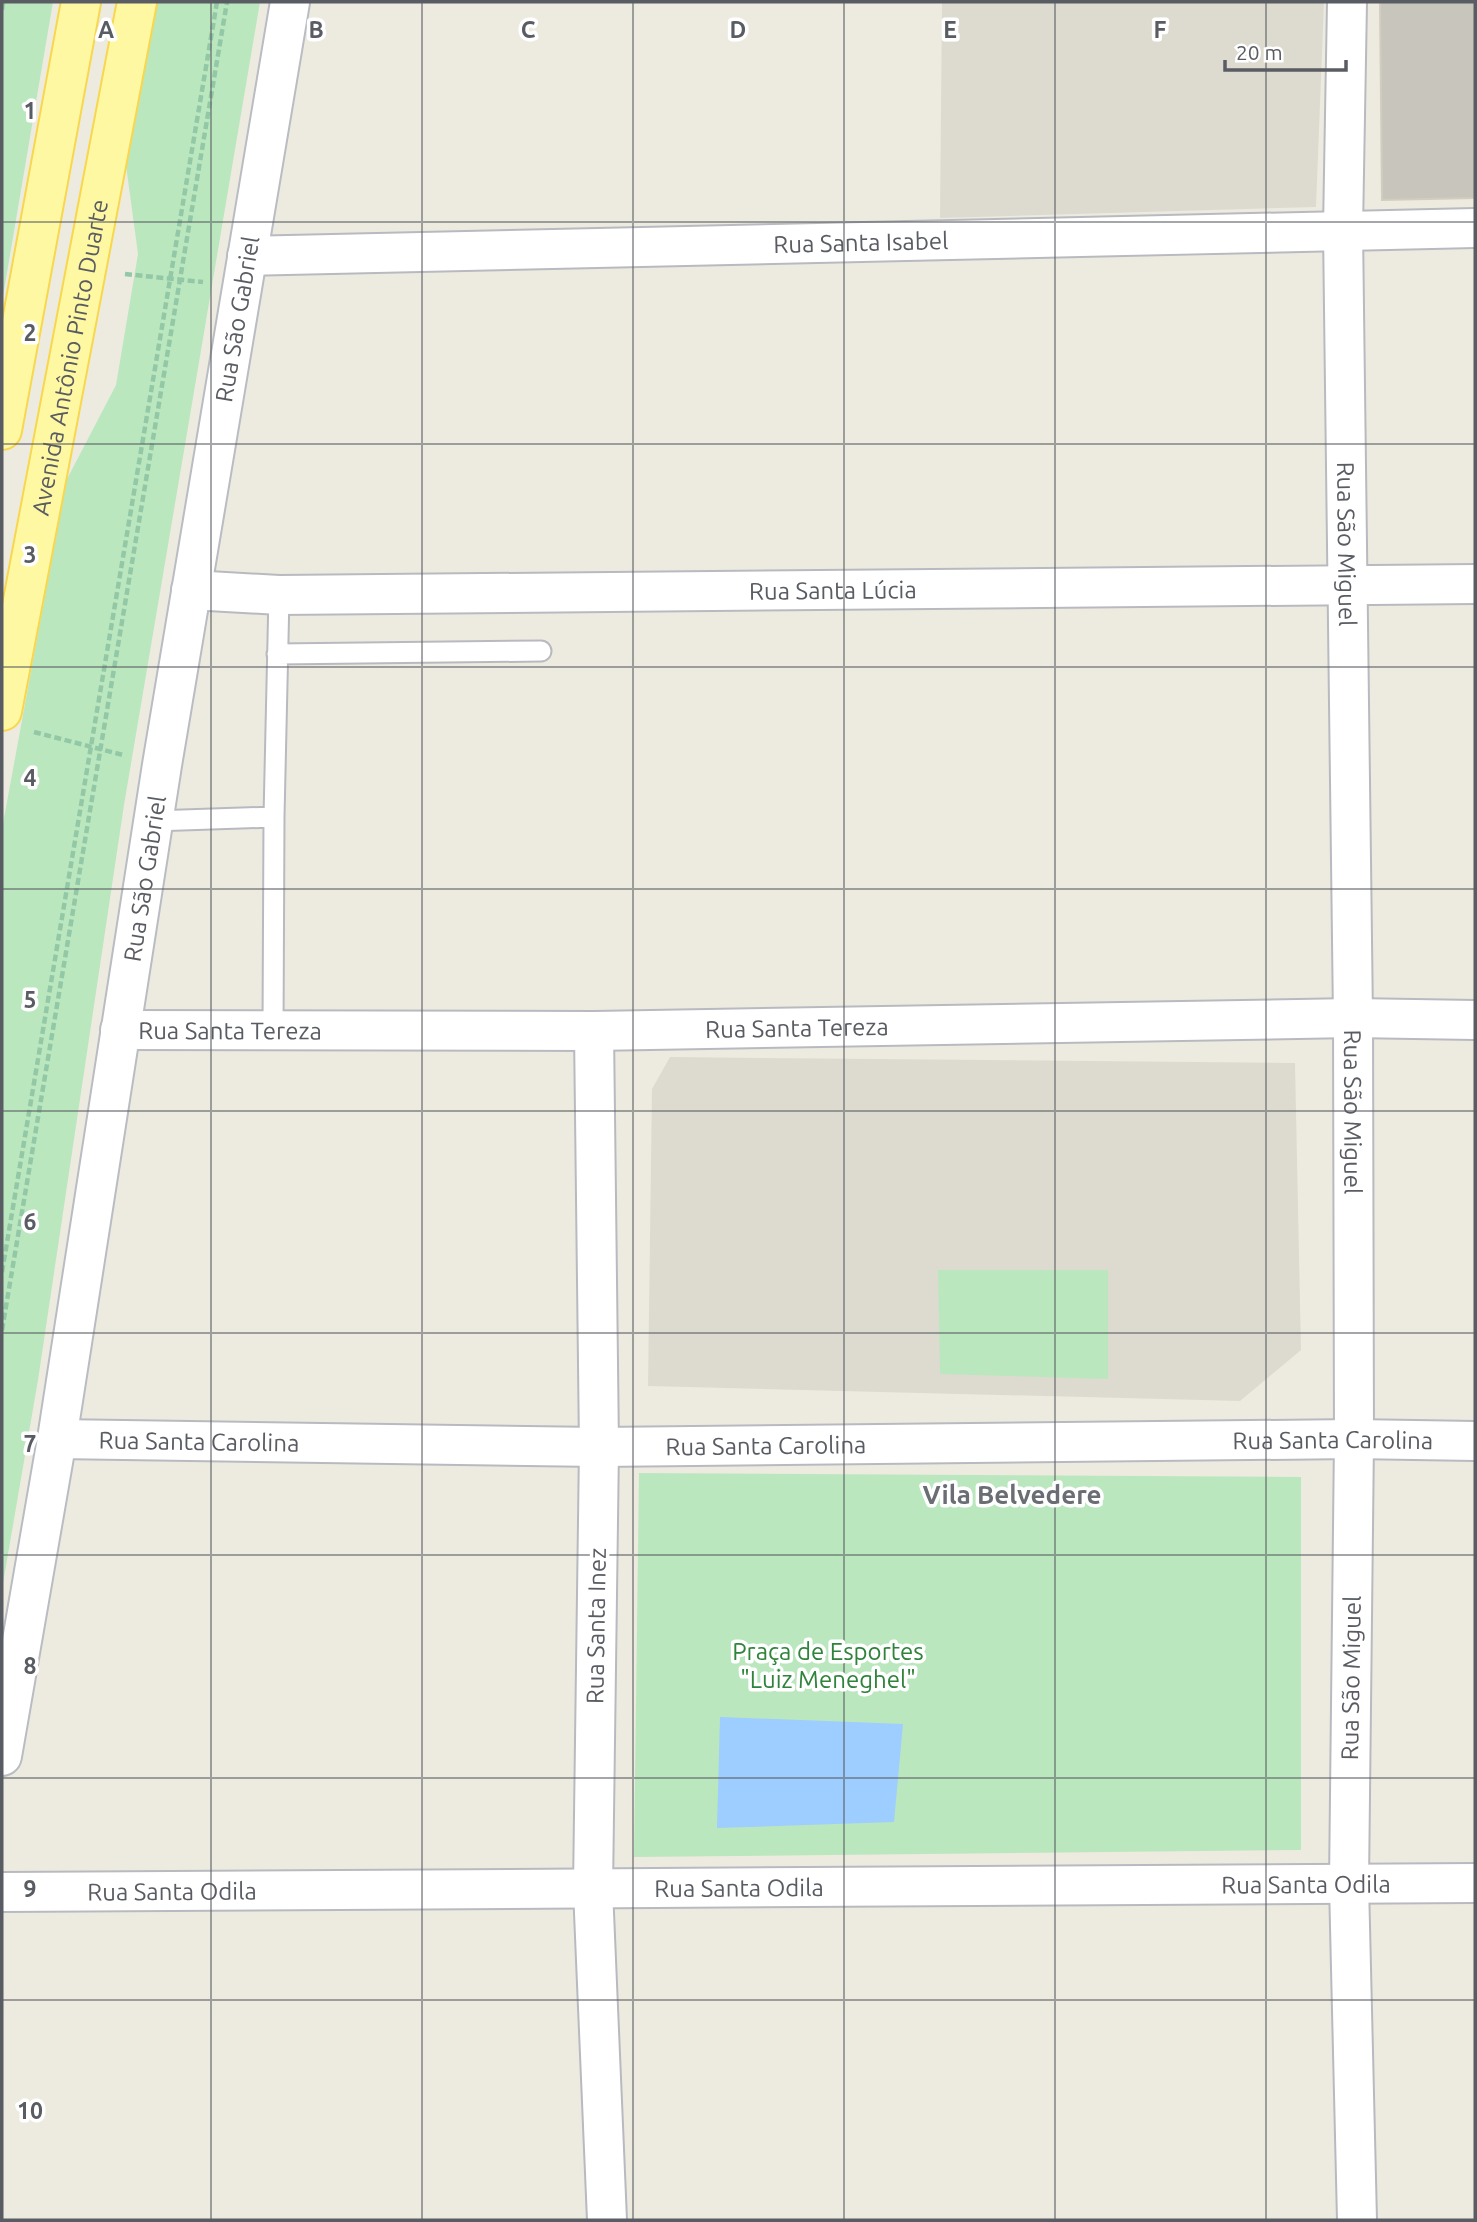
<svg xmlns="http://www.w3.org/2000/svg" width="1477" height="2222" viewBox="0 0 1477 2222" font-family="Ubuntu,sans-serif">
	<rect width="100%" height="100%" fill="#edebe0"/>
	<path fill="#dddbcf" d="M 942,2 L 1324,2 L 1316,207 L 940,218 Z
		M 670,1057 L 1295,1063 L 1301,1350 L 1240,1401 L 648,1386 L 652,1089 Z"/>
	<path fill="#bbe7be" d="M 2,2 L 53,2 L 2,302 Z
		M 152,2 L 260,2 L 124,805 L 38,1380 L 2,1589 L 2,829 L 66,481 L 116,385 L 138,254 L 125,158 Z
		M 938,1270 L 1108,1270 L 1108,1379 L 940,1374 Z
		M 639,1473 L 1301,1477 L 1301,1850 L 634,1857 Z"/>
	<path fill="#9ecdff" d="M 720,1717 L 903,1724 L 894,1822 L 717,1828 Z"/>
	<path fill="#c8c5bd" stroke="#d2cdbe" stroke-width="2" d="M 1380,2 L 1475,2 L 1475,198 L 1382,200 Z"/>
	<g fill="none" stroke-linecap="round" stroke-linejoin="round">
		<g stroke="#b8bac0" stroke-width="23">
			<path id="lane" d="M 277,654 L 541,651
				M 153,821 L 274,817
				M 273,1031 L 274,817 L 279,595"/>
		</g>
		<g stroke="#b8bac0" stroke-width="42">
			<g id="street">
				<path id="s1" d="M 1347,2 L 1343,229 L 1353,1018 L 1354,1439 L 1349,1884 L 1357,2220"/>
				<path id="s2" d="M 247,256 L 1475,228"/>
				<path id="s3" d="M 191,590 L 279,595 L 1475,584"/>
				<path id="s4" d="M 120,1030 L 594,1031 L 1353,1018 L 1475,1020"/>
				<path d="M 594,1031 L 599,1447 L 593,1889 L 607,2220"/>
				<path id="s5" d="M 57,1439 L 599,1447 L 1354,1439 L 1475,1441"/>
				<path id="s6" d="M 2,1892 L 1475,1883"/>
			</g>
		</g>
		<g stroke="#b9bcc3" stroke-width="42">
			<g id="secondary">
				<path id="s7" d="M 2,1756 L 57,1439 L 162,765 L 290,2"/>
			</g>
		</g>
		<g stroke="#f8d74e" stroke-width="42">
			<g id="primary">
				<path d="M 2,430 L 81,2"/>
				<path id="s8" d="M 2,711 L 137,2"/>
			</g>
		</g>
		<path stroke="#93c8a7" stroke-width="4.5" stroke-dasharray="7 3.5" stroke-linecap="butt" d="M 2,10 L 3,2
			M 125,274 L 203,282
			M 34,732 L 123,755
			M 2,1272 L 217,2
			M 2,1330 L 227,2"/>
		<use href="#lane" stroke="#fff" stroke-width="19"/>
		<use href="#street" stroke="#fff" stroke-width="38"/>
		<use href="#secondary" stroke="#fff" stroke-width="38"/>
		<use href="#primary" stroke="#fff8a3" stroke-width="38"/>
	</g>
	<path fill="none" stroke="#595c62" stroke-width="2" stroke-opacity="0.55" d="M 211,2 L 211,2220M 422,2 L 422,2220M 633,2 L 633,2220M 844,2 L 844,2220M 1055,2 L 1055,2220M 1266,2 L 1266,2220M 2,222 L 1475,222M 2,444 L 1475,444M 2,667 L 1475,667M 2,889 L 1475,889M 2,1111 L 1475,1111M 2,1333 L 1475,1333M 2,1555 L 1475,1555M 2,1778 L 1475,1778M 2,2000 L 1475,2000"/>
	<g text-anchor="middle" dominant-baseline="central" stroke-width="7" stroke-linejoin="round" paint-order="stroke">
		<g font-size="24" fill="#595c62" stroke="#fff">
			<text stroke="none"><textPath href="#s2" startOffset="614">Rua Santa Isabel</textPath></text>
			<text stroke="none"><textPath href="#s7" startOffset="1456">Rua São Gabriel</textPath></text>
			<text stroke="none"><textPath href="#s8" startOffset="360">Avenida Antônio Pinto Duarte</textPath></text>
			<text stroke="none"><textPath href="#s1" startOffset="542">Rua São Miguel</textPath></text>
			<text stroke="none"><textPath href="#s3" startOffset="642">Rua Santa Lúcia</textPath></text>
			<text stroke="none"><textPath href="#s7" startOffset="889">Rua São Gabriel</textPath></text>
			<text stroke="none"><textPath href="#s4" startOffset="677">Rua Santa Tereza</textPath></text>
			<text stroke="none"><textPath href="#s4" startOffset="110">Rua Santa Tereza</textPath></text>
			<text stroke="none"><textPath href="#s1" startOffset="1110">Rua São Miguel</textPath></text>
			<text stroke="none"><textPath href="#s5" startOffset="1276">Rua Santa Carolina</textPath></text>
			<text stroke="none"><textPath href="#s5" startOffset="142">Rua Santa Carolina</textPath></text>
			<text stroke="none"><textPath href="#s5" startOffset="709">Rua Santa Carolina</textPath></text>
			<text transform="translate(596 1626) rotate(-89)">Rua Santa Inez</text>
			<text transform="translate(1351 1678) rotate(-89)">Rua São Miguel</text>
			<text stroke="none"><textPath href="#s6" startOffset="1304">Rua Santa Odila</textPath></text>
			<text stroke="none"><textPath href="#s6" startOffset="737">Rua Santa Odila</textPath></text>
			<text stroke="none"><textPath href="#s6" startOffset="170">Rua Santa Odila</textPath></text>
		</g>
		<g font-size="24" fill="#2f833a" stroke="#fff">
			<text x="828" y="1651">Praça de Esportes<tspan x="828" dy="28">"Luiz Meneghel"</tspan></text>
		</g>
		<g font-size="26" font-weight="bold" fill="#6a6e74" stroke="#fff">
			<text x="1012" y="1494">Vila Belvedere</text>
		</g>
	</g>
	<g font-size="23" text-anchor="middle" font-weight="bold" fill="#595c62" stroke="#fff" stroke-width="7" stroke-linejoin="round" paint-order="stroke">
		<text x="106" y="38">A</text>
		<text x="316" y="38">B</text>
		<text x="528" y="38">C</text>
		<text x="738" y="38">D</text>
		<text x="950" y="38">E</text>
		<text x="1160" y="38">F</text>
		<text x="30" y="119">1</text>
		<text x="30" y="341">2</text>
		<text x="30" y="563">3</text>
		<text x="30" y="786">4</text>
		<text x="30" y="1008">5</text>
		<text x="30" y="1230">6</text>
		<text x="30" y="1452">7</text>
		<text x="30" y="1674">8</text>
		<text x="30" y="1897">9</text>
		<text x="30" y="2119">10</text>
	</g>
	<rect width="1477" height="2222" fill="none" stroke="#595c62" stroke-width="7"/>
	<path d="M1225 60v10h121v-10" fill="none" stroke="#595c62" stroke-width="3.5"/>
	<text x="1236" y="60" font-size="21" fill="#595c62" stroke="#ffffff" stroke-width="5" paint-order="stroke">20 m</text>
</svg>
